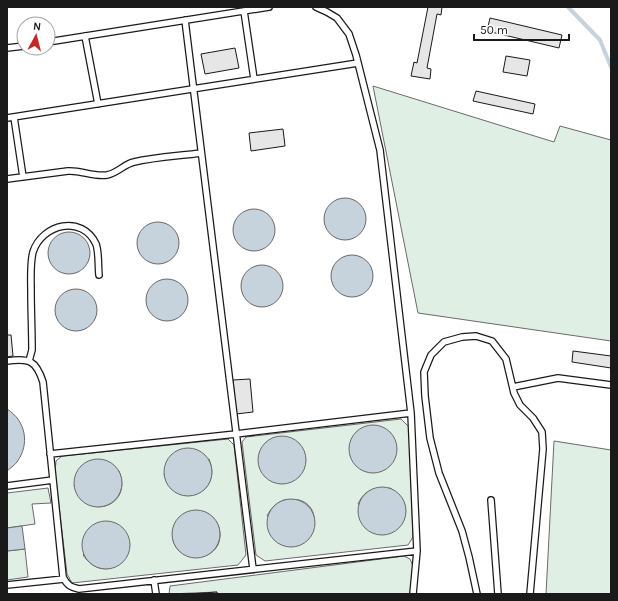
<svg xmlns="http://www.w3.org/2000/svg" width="618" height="601" viewBox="0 0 618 601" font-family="Karla,sans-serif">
	<rect width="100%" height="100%" fill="#fff"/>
	<path fill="#e0efe3" stroke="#6a6a6a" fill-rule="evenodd" d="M 373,86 L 554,142 L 560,126 L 611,140 L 611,341 L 418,313 Z
		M 401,419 L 409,427 L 413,537 L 408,545 L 265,561 L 256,555 L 242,442 L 246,437 ZM 390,488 C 407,498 410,512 399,527 L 358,504 C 366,487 374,490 390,488 ZM 284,500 C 288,500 295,499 299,500 C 318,505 317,527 308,539 L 267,516 C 271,508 275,504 284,500 Z
		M 228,439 L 234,445 L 246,555 L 238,565 L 72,583 L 67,574 L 55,471 L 56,461 L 62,456 ZM 209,459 C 224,496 173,511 164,474 ZM 119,471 C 134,508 84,522 74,485 ZM 205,512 C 214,517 219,523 220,533 C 222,570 157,563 176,521 ZM 114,523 C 152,545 108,592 83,555 Z
		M 554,441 L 611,450 L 611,594 L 546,594 Z
		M 48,488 L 51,503 L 32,504 L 35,524 L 7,528 L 7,493 Z
		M 25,549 L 28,577 L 7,580 L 7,551 Z
		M 404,556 L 410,559 L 413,566 L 410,594 L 217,594 L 217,592 L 169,594 L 170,586 Z"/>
	<path fill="#c6d2dc" stroke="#6a6a6a" d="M324 219a21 21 0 1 1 42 0a21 21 0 1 1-42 0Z
		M233 230a21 21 0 1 1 42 0a21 21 0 1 1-42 0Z
		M137 243a21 21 0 1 1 42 0a21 21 0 1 1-42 0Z
		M48 253a21 21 0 1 1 42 0a21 21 0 1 1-42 0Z
		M331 276a21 21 0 1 1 42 0a21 21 0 1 1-42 0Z
		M241 286a21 21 0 1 1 42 0a21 21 0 1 1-42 0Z
		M146 300a21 21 0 1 1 42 0a21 21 0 1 1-42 0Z
		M55 310a21 21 0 1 1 42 0a21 21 0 1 1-42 0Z
		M 7,409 C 26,421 30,444 17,462 C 14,466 10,468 7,471 Z
		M349 449a24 24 0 1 1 48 0a24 24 0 1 1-48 0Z
		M258 460a24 24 0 1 1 48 0a24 24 0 1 1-48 0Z
		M164 472a24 24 0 1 1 48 0a24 24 0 1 1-48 0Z
		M74 483a24 24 0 1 1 48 0a24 24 0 1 1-48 0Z
		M358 511a24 24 0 1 1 48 0a24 24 0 1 1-48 0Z
		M267 523a24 24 0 1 1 48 0a24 24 0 1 1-48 0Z
		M172 534a24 24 0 1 1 48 0a24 24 0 1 1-48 0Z
		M82 545a24 24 0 1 1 48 0a24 24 0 1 1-48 0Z
		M 22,526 L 25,549 L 7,551 L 7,528 Z"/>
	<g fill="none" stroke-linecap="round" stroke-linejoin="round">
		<path stroke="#c6d2dc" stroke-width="4" d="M 568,7 L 600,40 L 611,67"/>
	</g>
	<path fill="#e6e6e6" stroke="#1a1a1a" d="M 428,7 L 442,7 L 441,15 L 437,14 L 427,68 L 431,69 L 430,79 L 411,76 L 414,62 L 417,63 Z
		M 490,18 L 562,35 L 559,48 L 487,31 Z
		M 235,48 L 239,68 L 205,74 L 201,54 Z
		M 506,56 L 530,60 L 527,76 L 503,72 Z
		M 476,91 L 535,104 L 533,114 L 473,101 Z
		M 283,129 L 285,146 L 251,151 L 249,133 Z
		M 7,335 L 11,335 L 13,356 L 7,357 Z
		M 573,351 L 611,356 L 611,368 L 572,362 Z
		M 250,379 L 253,412 L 236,414 L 233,380 Z
		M 217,592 L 217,594 L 189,594 Z"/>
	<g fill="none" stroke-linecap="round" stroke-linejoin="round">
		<g stroke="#1a1a1a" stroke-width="8">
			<path id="service" d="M 316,7 L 327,12 L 337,18 L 349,34 L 356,55 L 380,150 L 411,413 L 417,551 L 413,594
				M 244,11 L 254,79
				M 185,20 L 253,569
				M 85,36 L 98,104
				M 48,42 L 269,7
				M 7,48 L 24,46
				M 14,117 L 23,177
				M 7,118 L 358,63
				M 7,179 L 68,171 C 81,170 93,177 107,175 C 118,173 124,164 134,162 C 156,157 179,156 201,153
				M 7,361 C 29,358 36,360 43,382 L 63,577 C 67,585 70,587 79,589 L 417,551
				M 29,361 L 32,350 C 32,330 31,311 31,291 C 31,280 30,263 33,252 C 42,224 82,214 96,244 C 99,252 98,266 99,275
				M 513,387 L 558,378 L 611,385
				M 50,454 L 236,434 L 411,413
				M 7,486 L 53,480
				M 491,500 L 498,594
				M 154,580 L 156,594
				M 7,585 L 64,579
				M 477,594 L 469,557 L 462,531 L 439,473 L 430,438 L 425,396 L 424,372 L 431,355 L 444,342 L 462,337 L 476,336 L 492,341 L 506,359 L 514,393 L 520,405 L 533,418 L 542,432 L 543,449 L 530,594"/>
		</g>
		<use href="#service" stroke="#fff" stroke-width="5.5"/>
	</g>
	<rect width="618" height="601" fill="none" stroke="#1a1a1a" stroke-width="16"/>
	<g transform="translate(36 36) rotate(7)"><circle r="19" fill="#ffffff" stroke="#a3a3a3"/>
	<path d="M0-3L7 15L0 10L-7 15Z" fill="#c62828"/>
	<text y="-6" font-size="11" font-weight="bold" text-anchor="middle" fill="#1a1a1a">N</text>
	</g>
	<path d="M474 34v6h95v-6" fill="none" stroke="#1a1a1a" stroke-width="2"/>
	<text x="480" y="34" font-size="12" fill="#1a1a1a" stroke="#ffffff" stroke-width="3" paint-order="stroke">50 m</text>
</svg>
